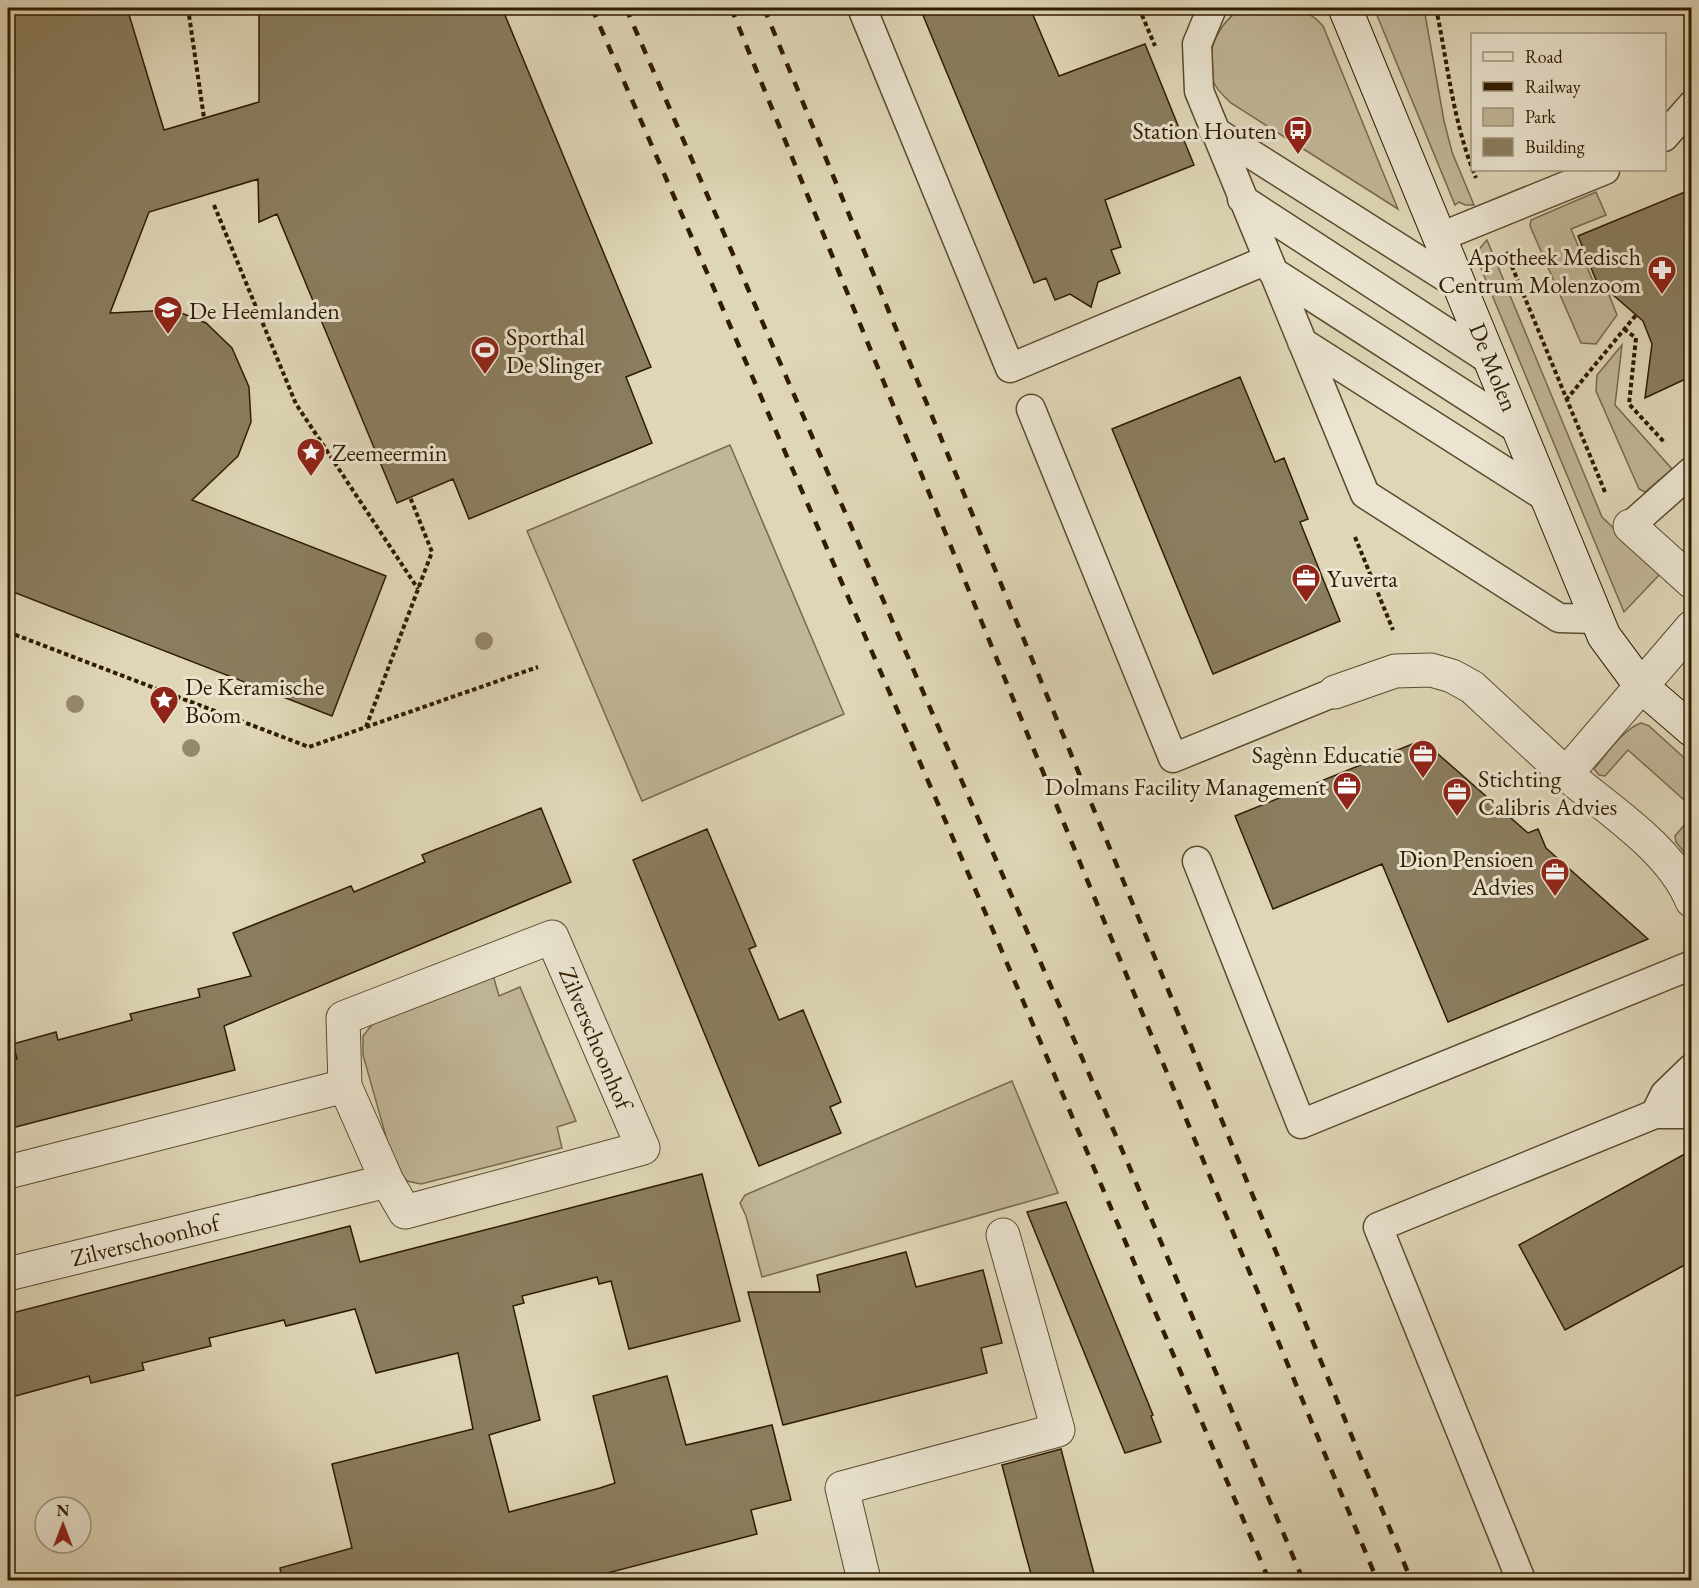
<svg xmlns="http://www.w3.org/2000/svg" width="1699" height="1588" viewBox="0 0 1699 1588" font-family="'EB Garamond',serif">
	<rect width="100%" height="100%" fill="#ded6b7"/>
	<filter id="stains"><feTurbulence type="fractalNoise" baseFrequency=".00333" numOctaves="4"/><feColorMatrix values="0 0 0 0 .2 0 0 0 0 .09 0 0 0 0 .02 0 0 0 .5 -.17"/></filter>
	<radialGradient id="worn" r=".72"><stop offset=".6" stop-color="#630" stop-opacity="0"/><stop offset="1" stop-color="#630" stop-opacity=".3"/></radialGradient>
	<path fill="#c0b698" stroke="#78694c" stroke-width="1.5" d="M 1243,8 C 1274,8 1302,0 1323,26 L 1398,209 L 1231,103 C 1226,98 1219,92 1215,85 C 1201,57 1218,22 1243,8 Z
		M 1374,8 L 1424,8 L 1444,121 L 1452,152 L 1474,205 L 1465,205 L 1459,202 L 1455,205 Z
		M 1596,192 L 1606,215 L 1571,229 L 1598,293 L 1607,290 L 1617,315 L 1596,344 L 1581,343 L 1530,226 L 1531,220 Z
		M 1487,240 L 1602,517 L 1661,573 L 1624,612 L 1475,254 Z
		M 1622,345 L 1615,405 L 1672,469 L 1645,492 L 1639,489 L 1596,391 L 1597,375 Z
		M 730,445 L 844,714 L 642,801 L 527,531 Z
		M 1641,723 L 1649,726 L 1691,764 L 1691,806 L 1628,750 L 1605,776 L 1599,775 L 1594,769 C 1607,754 1622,730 1641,723 Z
		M 1691,817 L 1691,861 L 1676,842 L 1675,836 Z
		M 493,975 L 499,996 L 520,987 L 576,1121 L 557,1127 L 562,1148 L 421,1184 L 407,1181 L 394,1165 L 363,1055 L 363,1036 L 375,1021 Z
		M 1012,1081 L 1058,1193 L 762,1277 L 746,1216 L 740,1203 L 745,1195 Z"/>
	<path fill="#8a7d5f" stroke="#301c00" stroke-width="1.5" d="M 8,8 L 127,8 L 164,130 L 259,102 L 259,8 L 502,8 L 651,367 L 626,377 L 652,443 L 469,519 L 453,479 L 397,503 L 277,214 L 259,222 L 258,179 L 149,212 L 110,313 L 174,310 L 206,323 L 232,348 L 249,387 L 251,422 L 238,456 L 192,500 L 386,576 L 332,716 L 8,590 L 8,163 L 12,151 L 8,135 Z
		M 920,8 L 1030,8 L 1059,76 L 1145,44 L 1194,165 L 1105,200 L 1121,247 L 1111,250 L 1120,273 L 1098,282 L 1091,307 L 1070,294 L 1055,300 L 1046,278 L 1034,283 Z
		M 1692,189 L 1692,376 L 1645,398 L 1652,344 L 1643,321 L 1596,280 L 1578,236 Z
		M 1240,377 L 1275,462 L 1284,458 L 1308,519 L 1300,522 L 1340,621 L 1213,674 L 1112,429 Z
		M 1422,740 L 1528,833 L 1538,829 L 1546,848 L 1648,939 L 1448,1022 L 1382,864 L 1273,909 L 1235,816 Z
		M 541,808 L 571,882 L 224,1026 L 235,1070 L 8,1129 L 8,1061 L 17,1059 L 13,1044 L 56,1032 L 58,1040 L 132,1020 L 130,1014 L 200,997 L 198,989 L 251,976 L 233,933 L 351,886 L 354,892 L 425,862 L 422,855 Z
		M 707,829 L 756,946 L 749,949 L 779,1020 L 803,1010 L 841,1102 L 830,1107 L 841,1133 L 759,1166 L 633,860 Z
		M 1692,1150 L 1692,1261 L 1565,1330 L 1519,1245 Z
		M 702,1174 L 740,1321 L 629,1349 L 611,1281 L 599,1284 L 597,1277 L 522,1296 L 524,1303 L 513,1306 L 540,1420 L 489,1435 L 509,1512 L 600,1488 L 615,1483 L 593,1396 L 667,1376 L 686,1445 L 772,1425 L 791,1500 L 751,1510 L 757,1534 L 577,1581 L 282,1581 L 280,1568 L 352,1548 L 332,1464 L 473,1429 L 458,1353 L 376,1373 L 355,1309 L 286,1326 L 284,1320 L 209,1338 L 211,1346 L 142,1363 L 144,1370 L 91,1383 L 89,1376 L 8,1398 L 8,1314 L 350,1226 L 360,1262 Z
		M 1066,1202 L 1153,1415 L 1151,1416 L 1161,1442 L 1125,1453 L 1027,1212 Z
		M 906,1252 L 916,1287 L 983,1270 L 1002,1343 L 981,1348 L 987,1373 L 783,1425 L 748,1292 L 820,1292 L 817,1275 Z
		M 1061,1449 L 1078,1514 L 1096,1581 L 1033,1581 L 1023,1545 L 1002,1465 Z"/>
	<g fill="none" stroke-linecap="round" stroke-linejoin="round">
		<g stroke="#5c4a2e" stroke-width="31">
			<path id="lane" d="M 862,8 L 1010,368 L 1267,260
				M 1212,8 L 1197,44 L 1199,91 L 1365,494 L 1559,618 L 1596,619
				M 1213,130 L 1461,287
				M 1664,137 L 1692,105
				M 1242,199 L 1491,361
				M 1440,237 L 1605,170
				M 1272,271 L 1519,430
				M 1302,342 L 1547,498
				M 1031,409 L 1173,758 L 1335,692
				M 1630,526 L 1692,471
				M 1197,861 L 1301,1124 L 1692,965
				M 1655,1114 L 1665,1094 L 1692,1068
				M 1521,1580 L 1378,1227 L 1655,1114 L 1681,1114 L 1692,1104"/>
		</g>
		<g stroke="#5c4a2e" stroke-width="35">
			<path id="street" d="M 1630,526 L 1692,582
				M 1692,627 L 1566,774 C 1609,810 1671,849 1692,901
				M 1335,692 L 1395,671 L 1431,670 L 1452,676 L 1472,687 L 1566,774
				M 8,1172 L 345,1086 L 387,1181
				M 8,1274 L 387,1181 L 405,1212 L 643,1148 L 552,937 L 343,1018 L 345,1086
				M 864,1580 L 842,1488 L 1058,1430 L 1003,1235"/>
		</g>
		<g stroke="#301c00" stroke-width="35">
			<path id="secondary" d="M 1345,8 L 1604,636 L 1641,686 L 1692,730"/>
		</g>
		<path stroke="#301c00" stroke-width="4" stroke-dasharray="4.5 3" stroke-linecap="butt" d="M 188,8 L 204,118
			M 1139,8 L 1155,46
			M 1436,8 C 1448,65 1453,123 1476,178
			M 214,205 L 296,404 L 418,589
			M 1506,252 L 1605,492
			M 1624,329 L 1636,338 L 1629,404 L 1664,442
			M 1566,400 L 1636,315
			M 1355,537 L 1393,630
			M 8,632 L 309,747 L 538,667
			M 366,727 L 432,552 L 410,497"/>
		<use href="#lane" stroke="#eae4d0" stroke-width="28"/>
		<use href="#street" stroke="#eae4d0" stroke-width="33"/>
		<use href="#secondary" stroke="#eae4d0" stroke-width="33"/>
		<path stroke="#301c00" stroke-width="4.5" stroke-dasharray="10 10" stroke-linecap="butt" d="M 592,8 L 995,935 L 1269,1580
			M 626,8 L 1129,1166 L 1303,1580
			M 731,8 L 1083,870 L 1377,1580
			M 764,8 L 1411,1580"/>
	</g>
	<g fill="#96896c">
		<circle cx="484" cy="641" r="9"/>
		<circle cx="75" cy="704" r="9"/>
		<circle cx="191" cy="748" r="9"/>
	</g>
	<defs>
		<g id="bus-pin" transform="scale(1.5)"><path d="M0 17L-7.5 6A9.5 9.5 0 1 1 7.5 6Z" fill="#8f2418" stroke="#eae4d0"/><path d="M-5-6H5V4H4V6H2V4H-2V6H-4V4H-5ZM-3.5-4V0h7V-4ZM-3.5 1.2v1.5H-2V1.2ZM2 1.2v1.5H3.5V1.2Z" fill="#fff"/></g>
		<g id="pharmacy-pin" transform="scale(1.5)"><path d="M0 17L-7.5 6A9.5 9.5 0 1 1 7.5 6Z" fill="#8f2418" stroke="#eae4d0"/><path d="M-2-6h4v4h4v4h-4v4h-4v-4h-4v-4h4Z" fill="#fff"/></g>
		<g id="school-pin" transform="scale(1.5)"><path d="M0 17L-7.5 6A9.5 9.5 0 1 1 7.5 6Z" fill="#8f2418" stroke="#eae4d0"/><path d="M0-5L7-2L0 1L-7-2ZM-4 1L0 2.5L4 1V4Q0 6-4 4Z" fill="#fff"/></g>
		<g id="stadium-pin" transform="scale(1.5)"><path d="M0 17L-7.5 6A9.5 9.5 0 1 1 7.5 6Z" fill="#8f2418" stroke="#eae4d0"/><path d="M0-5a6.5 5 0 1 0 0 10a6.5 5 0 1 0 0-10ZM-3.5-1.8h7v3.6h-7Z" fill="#fff"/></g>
		<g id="sight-pin" transform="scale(1.5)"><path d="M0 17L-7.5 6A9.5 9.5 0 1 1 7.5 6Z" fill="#8f2418" stroke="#eae4d0"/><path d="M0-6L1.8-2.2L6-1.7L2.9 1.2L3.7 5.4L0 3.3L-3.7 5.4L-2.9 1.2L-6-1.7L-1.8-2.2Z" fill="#fff"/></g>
		<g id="office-pin" transform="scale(1.5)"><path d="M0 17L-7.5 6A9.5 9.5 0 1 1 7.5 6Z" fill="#8f2418" stroke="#eae4d0"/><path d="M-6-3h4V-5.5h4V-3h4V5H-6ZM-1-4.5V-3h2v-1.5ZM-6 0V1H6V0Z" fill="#fff"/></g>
	</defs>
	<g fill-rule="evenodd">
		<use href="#bus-pin" x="1298" y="130"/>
		<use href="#pharmacy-pin" x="1662" y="270"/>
		<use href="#school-pin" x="168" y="310"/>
		<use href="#stadium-pin" x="485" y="350"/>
		<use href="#sight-pin" x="311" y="452"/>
		<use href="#office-pin" x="1306" y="578"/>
		<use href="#sight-pin" x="164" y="700"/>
		<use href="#office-pin" x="1423" y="754"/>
		<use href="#office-pin" x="1347" y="786"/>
		<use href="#office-pin" x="1457" y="792"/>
		<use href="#office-pin" x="1555" y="872"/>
	</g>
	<g text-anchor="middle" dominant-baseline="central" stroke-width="6" stroke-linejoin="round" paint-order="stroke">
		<g font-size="24" fill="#301c00" stroke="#eae4d0" text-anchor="start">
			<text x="1277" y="130" text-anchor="end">Station Houten</text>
			<text x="1641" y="256" text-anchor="end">Apotheek Medisch<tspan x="1641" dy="28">Centrum Molenzoom</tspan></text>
			<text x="189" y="310">De Heemlanden</text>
			<text x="506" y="336">Sporthal<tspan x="506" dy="28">De Slinger</tspan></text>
			<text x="332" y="452">Zeemeermin</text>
			<text x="1327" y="578">Yuverta</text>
			<text x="185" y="686">De Keramische<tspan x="185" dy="28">Boom</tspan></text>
			<text x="1402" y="754" text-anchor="end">Sagènn Educatie</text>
			<text x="1478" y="778">Stichting<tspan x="1478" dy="28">Calibris Advies</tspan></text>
			<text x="1326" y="786" text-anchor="end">Dolmans Facility Management</text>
			<text x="1534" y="858" text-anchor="end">Dion Pensioen<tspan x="1534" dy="28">Advies</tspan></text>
		</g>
		<g font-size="24" fill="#301c00" stroke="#eae4d0">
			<text transform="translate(1494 367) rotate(68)">De Molen</text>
			<text transform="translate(596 1038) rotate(67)">Zilverschoonhof</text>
			<text transform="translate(145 1240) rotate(-14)">Zilverschoonhof</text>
		</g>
	</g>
	<rect width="1699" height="1588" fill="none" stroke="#ded6b7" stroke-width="30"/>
	<rect x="9" y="9" width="1681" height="1570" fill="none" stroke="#301c00" stroke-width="3"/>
	<rect x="15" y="15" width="1669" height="1558" fill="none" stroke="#301c00" stroke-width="1.5"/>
	<rect x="1471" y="33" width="195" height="138" fill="#eae4d0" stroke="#a0947d" stroke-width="1.5"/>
	<rect x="1483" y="52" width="30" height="9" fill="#eae4d0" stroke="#a0947d" stroke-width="1.5"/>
	<text x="1525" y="63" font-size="18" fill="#301c00">Road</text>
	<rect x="1483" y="82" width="30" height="9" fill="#301c00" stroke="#a0947d" stroke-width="1.5"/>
	<text x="1525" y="93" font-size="18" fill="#301c00">Railway</text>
	<rect x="1483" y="108" width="30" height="18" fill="#c0b698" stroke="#a0947d" stroke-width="1.5"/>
	<text x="1525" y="123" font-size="18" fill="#301c00">Park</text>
	<rect x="1483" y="138" width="30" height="18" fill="#8a7d5f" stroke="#a0947d" stroke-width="1.5"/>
	<text x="1525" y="153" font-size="18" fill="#301c00">Building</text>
	<g transform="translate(63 1525)"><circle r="28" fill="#eae4d0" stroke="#a0947d" stroke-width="1.5"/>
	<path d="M0-4.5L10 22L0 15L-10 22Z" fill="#8f2418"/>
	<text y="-9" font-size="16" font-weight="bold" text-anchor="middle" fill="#301c00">N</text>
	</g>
	<rect width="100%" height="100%" filter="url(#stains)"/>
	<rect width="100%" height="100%" fill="url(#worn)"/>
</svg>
